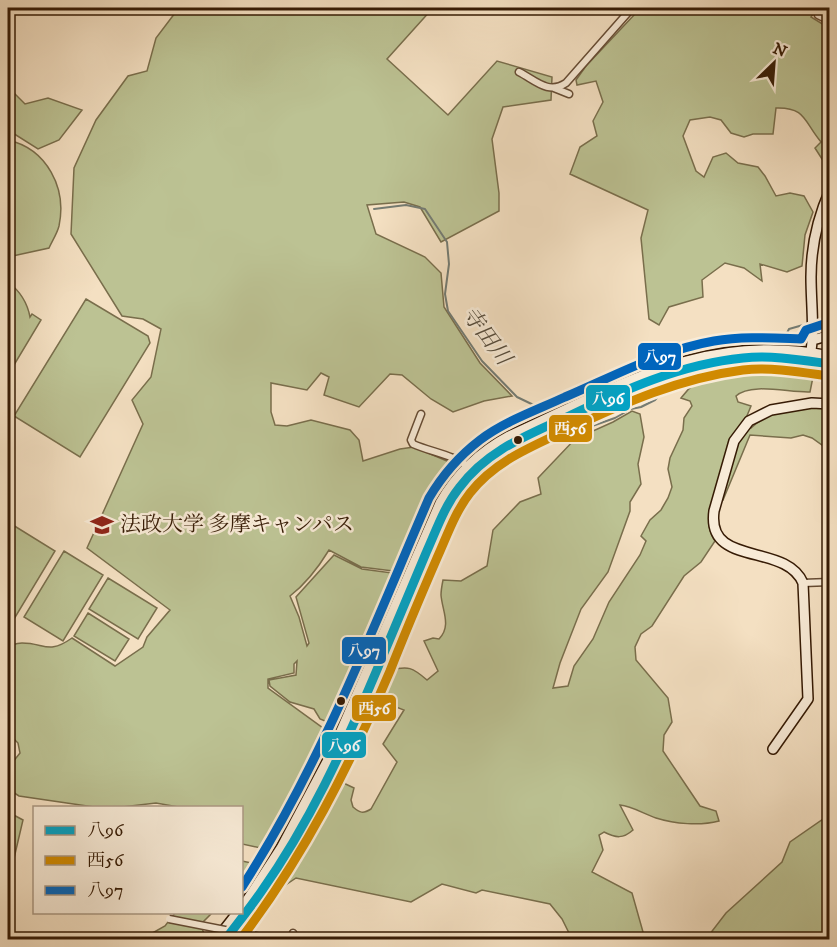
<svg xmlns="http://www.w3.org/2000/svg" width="837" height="947" viewBox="0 0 837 947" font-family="'IM FELL DW Pica','Noto Serif JP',serif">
	<rect width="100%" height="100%" fill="#f4e0c2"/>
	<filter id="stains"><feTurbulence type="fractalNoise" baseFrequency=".00333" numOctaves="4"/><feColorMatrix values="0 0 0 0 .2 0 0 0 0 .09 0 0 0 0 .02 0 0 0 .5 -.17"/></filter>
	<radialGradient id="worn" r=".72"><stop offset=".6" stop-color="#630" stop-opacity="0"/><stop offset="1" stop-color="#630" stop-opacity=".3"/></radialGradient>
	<path fill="#bcc293" stroke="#796e4c" stroke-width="1.5" d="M 163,8 L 432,9 L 387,59 L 448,115 L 497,61 L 552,77 L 551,100 L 503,107 L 492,139 L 499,193 L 499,211 L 441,242 L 420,207 L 404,202 L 367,205 L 376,234 L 425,257 L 441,273 L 444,307 L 480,363 L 512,396 L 484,401 L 453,412 L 431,399 L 402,375 L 390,374 L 359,407 L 324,395 L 329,377 L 321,373 L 307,390 L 271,383 L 271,412 L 275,425 L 287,426 L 311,420 L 350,430 L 359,440 L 363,461 L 400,449 L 414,447 L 447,461 L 450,468 L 430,504 L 401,572 L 361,567 L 329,550 C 318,568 307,583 290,596 L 299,617 L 307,646 L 309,643 L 296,597 L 334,555 L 362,569 L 400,574 L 361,668 L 352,671 L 330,723 L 320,719 L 314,709 L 290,702 L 270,686 L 269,680 L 296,675 L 297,661 L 294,664 L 294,673 L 268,679 L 268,688 L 327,731 L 327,741 L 270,850 L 242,844 L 242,808 L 184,808 L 156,803 L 122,807 L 94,807 L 19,796 L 8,789 L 8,768 L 20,753 L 18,743 L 8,733 L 8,646 C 12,645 17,643 22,643 C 45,643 48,655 72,638 L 115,666 L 143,647 L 147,637 L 170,610 L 87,548 L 143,424 L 132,400 L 151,377 L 161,329 L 143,319 L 122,316 L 71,234 L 74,168 L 96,120 L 128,76 L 147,71 L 156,38 L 175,13 Z
		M 638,8 L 817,8 L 811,17 L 829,28 L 829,156 L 822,159 L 815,148 L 821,142 C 804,122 806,107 776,108 L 773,134 L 753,134 L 744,137 L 731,133 L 721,120 L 710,117 L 690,120 L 683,136 L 696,171 L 704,177 L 713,157 L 726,153 L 738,163 L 758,167 L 765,176 L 776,196 L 790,193 L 804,196 L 813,212 L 805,235 L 802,266 L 787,272 L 760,264 L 762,281 L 744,268 L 725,263 L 702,280 L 703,297 L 669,307 L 659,325 L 649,319 L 641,238 L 648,210 L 570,174 L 580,147 L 597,136 L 593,121 L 603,102 L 596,81 L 577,85 L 576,80 L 586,66 L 634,15 Z
		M 8,67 L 12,69 L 12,91 L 25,104 L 48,98 L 82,110 L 59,140 L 38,149 L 8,130 Z
		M 8,140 C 47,149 67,188 59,226 C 57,234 52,241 49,248 L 8,257 Z
		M 8,282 C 20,291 27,301 30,317 L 32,314 L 41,320 L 8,375 Z
		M 86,299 L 148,336 L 150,343 L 80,457 L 14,416 Z
		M 762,366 L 783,367 L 814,372 L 810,392 C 790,393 751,382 736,396 L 738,402 L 751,406 L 744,423 L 751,428 C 772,408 802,408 829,406 L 829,450 L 812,438 L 803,435 L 791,438 L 750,435 L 723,500 L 715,497 C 709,514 705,526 715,541 L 701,562 L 684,576 L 652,626 L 641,634 L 635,647 L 636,660 L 668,698 L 672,722 L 664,735 L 663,751 L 700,806 L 716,811 L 719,821 C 700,826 675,824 656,818 C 644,814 632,806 620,805 L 633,830 C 623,839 616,838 604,832 L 599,835 L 603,850 L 592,872 L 632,893 L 645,939 L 572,939 L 562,919 L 550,904 L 482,890 L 476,893 L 442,884 L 411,902 L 296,878 L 284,886 L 276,885 L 335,779 L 354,788 L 351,800 L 353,807 C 360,813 363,814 371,809 L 397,762 L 383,744 L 404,710 L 386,703 L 389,670 C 409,666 412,667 427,680 L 438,671 L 424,641 L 433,638 L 439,639 C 452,626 442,610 441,595 C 441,590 442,585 443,580 L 461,581 L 487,566 L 493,530 L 520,502 L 541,494 L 538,478 L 575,439 L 613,422 L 632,411 L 640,414 L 644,437 L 638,464 L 641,484 L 630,502 L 630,511 L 608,572 L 581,609 L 560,663 L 553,688 L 568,686 L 574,666 L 593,639 L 609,602 L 640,555 L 646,541 L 641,536 L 650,520 L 661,510 L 668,498 L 672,487 L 668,469 L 670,458 L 683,430 L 684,418 L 692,406 L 690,401 L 681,398 C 702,369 729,369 762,366 Z
		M 8,522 L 55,551 L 8,629 Z
		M 64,551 L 103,575 L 63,641 L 24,617 Z
		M 108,578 L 157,608 L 138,639 L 89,609 Z
		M 88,613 L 129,639 L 115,661 L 74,636 Z
		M 8,812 L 23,820 L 8,884 Z
		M 829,815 L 829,939 L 706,939 L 726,913 L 782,862 L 790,842 Z
		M 242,861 L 261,865 L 242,895 Z
		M 175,913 L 212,913 L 201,924 L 205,938 L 204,939 L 140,940 L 165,926 Z"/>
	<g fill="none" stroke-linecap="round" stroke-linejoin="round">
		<path stroke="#747b72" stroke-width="2" d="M 374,209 L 406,205 L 425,209 L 447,242 L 449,264 L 445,294 L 448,311 L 482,361 L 517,397 L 542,409
			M 830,295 L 827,299 L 830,310
			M 822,321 L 828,321 L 830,319
			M 783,341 L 789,329 L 803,325
			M 563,427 L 575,432 L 615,418 L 631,409 L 641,407 L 655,400 L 672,380"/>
		<g stroke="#664c34" stroke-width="9">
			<path id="street" d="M 818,15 L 830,21
				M 519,72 C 535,80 548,95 566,83 L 632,8
				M 554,88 L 569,94
				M 421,414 L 411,440 L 413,444 C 431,452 455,455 470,468
				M 803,583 L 830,582
				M 291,940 L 293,933
				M 318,940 L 318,937"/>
		</g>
		<g stroke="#361b05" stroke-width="12">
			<path id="secondary" d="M 813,340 L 830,335
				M 810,357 C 815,331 811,304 811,277 C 811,247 818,217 830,190
				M 773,749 L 808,699 L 803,583 C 786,542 706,568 714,511 L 734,441 L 749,421 L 771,410 L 812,403 L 830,404
				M 242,908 L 281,848 L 331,754 L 440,503 C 457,473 479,452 509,436 C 617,387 706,330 830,356
				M 216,940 L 238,912
				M 225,940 C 330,814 380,653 447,505 C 463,479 483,458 510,443 C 615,396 709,336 830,364"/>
		</g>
		<use href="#street" stroke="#f8ebd7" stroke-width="6"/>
		<use href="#secondary" stroke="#f8ebd7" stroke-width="9"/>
		<g stroke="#664c34" stroke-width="9" stroke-linecap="butt">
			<path id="street-bridge" d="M 169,919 L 276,940"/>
		</g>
		<use href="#street-bridge" stroke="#f8ebd7" stroke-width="6"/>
		<g stroke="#f8ebd7" stroke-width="14">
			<path id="bus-1" d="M 225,940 C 237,924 250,908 261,892 C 309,824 344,748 376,672 C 393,632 409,593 426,553 C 436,531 444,507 459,488 C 487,450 528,435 569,416 C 624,390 681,364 743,358 C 772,355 801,360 830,364"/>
		</g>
		<g stroke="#f8ebd7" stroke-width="14">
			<path id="bus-2" d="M 240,940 C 304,856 349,767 390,671 C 405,633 421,595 437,558 C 447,536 455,512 470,493 C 495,461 531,447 567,430 C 624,403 680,378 743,370 C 771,367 800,372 828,376"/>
		</g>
		<g stroke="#f8ebd7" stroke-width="14">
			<path id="bus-3" d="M 242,887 C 320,766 372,630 429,498 C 442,476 459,456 480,440 C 505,421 537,410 565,397 C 614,376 662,350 714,341 C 743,336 772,338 801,339 L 806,330 L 827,323"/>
		</g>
		<use href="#bus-1" stroke="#03a2c4" stroke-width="9"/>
		<use href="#bus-2" stroke="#d08a01" stroke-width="9"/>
		<use href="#bus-3" stroke="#0065bd" stroke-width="9"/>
	</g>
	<defs>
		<g id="university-bare" transform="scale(1.8)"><path d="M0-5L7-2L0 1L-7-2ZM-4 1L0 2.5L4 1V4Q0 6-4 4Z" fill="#8f2418" stroke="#f8ebd7" stroke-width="2.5" paint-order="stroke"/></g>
	</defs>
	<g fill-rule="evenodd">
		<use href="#university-bare" x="102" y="525"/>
	</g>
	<g fill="#361b05" stroke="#f8ebd7" stroke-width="2">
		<circle cx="518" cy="440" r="5"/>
		<circle cx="341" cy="701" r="5"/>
	</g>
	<g text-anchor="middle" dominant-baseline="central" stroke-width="5" stroke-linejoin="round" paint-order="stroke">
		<g font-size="21" fill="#361b05" stroke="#f8ebd7" text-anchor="start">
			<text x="120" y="525">法政大学 多摩キャンパス</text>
		</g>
		<g font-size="22" font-style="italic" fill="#554b3b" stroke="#f8ebd7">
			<text transform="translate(486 336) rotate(53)">寺田川</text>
		</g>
	</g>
	<g stroke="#f8ebd7" stroke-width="2">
		<rect x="637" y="342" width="45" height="29" rx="6" fill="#0065bd"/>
		<rect x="585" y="384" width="46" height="28" rx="6" fill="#03a2c4"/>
		<rect x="548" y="414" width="45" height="29" rx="6" fill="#d08a01"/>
		<rect x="341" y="636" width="46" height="29" rx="6" fill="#0065bd"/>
		<rect x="351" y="694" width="46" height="28" rx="6" fill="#d08a01"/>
		<rect x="321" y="731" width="46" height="28" rx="6" fill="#03a2c4"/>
	</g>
	<g font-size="16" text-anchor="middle" font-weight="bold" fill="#fff">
		<text x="660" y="362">八97</text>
		<text x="608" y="404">八96</text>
		<text x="570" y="434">西56</text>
		<text x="364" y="656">八97</text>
		<text x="374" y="714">西56</text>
		<text x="344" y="751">八96</text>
	</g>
	<rect width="837" height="947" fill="none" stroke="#f4e0c2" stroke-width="30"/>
	<rect x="9" y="9" width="819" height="929" fill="none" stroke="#361b05" stroke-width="3"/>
	<rect x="15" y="15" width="807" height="917" fill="none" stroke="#361b05" stroke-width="1.5"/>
	<rect x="33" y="806" width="210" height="108" fill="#f8ebd7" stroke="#aa9883" stroke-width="1.5"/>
	<rect x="45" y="826" width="30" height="9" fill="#03a2c4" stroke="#aa9883" stroke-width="1.5"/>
	<text x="87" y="836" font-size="18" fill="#361b05">八96</text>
	<rect x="45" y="856" width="30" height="9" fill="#d08a01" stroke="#aa9883" stroke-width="1.5"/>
	<text x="87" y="866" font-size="18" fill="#361b05">西56</text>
	<rect x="45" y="886" width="30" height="9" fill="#0065bd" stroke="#aa9883" stroke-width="1.5"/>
	<text x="87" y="896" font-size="18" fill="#361b05">八97</text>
	<g transform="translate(774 63) rotate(25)" stroke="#f8ebd7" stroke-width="4.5" paint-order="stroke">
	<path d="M0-4.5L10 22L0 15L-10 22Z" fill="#361b05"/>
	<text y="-9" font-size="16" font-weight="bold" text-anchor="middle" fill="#361b05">N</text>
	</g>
	<rect width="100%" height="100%" filter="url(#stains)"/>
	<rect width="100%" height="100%" fill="url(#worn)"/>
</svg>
